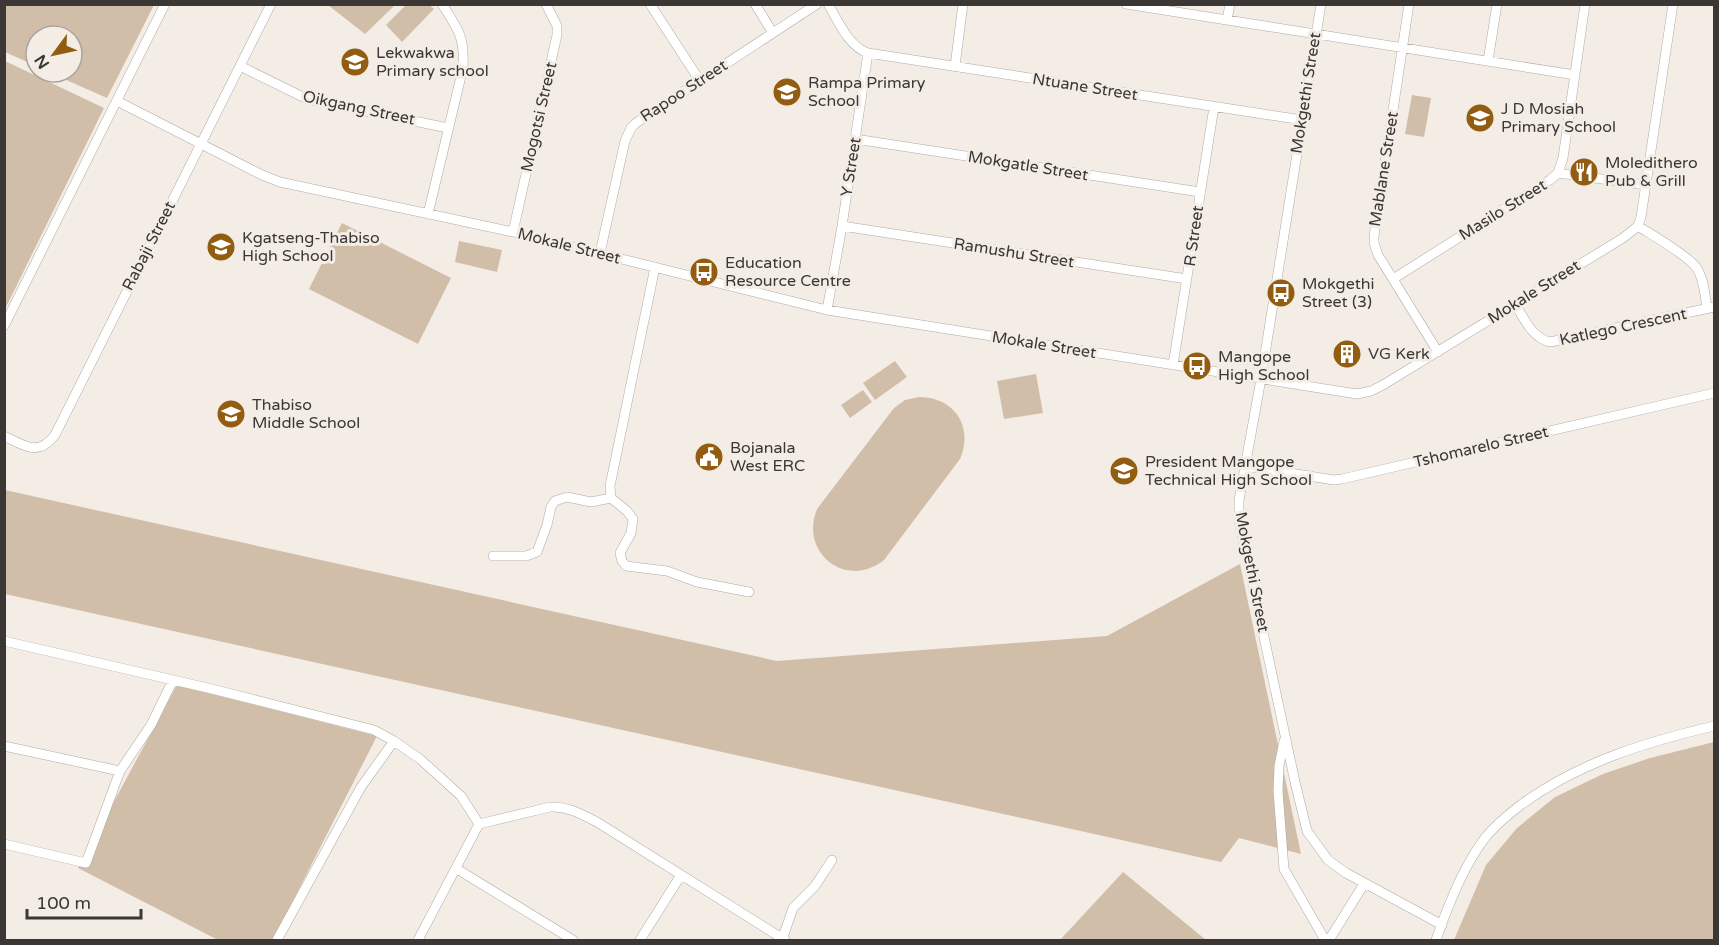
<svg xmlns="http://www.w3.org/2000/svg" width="1719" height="945" viewBox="0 0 1719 945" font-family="'Varela Round',sans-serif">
	<rect width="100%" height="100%" fill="#f3ede6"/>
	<path fill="#d1bea9" d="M 5,4 L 154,4 L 154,5 L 107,98 L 48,72 L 72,72 L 72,36 L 36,36 L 36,66 L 5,52 Z
		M 407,4 L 429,5 L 434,9 L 402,42 L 386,25 Z
		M 328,5 L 395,5 L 365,34 Z
		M 5,61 L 104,108 L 5,309 Z
		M 1412,95 L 1431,98 L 1424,137 L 1405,134 Z
		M 342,223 L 451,278 L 418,344 L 309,289 Z
		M 459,241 L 502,250 L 497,272 L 455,262 Z
		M 895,361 L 907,377 L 875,400 L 863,383 Z
		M 1036,374 L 1043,413 L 1004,419 L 997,381 Z
		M 863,390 L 872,402 L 850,418 L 841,405 Z
		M 919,397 C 954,397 974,426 960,459 L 884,560 C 846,590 799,553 817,509 L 894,408 L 905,400 Z
		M 5,490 L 777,661 L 1107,636 L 1240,564 L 1301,854 L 1239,838 L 1221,862 L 5,594 Z
		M 177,685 L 377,736 L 273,940 L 218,940 L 78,868 Z
		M 1714,742 L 1714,940 L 1454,940 L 1486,865 L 1517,828 L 1555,797 L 1603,774 L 1650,758 Z
		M 1123,872 L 1206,940 L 1060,940 Z"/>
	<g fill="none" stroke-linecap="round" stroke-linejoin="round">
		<g stroke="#b0aaa3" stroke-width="10">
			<path id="minor" d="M 650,4 L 700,81
				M 755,4 L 773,33
				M 1126,4 L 1575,75
				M 1321,4 L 1261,379 L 1239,500 L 1239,520 L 1295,782 L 1307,831 L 1328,860 L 1346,873 L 1442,925
				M 1409,4 L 1374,236 L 1374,243 L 1378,255 L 1438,352
				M 1227,20 L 1230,4
				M 868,53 L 1302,120
				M 1488,61 L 1497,4
				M 240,66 L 307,99 L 448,128
				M 955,66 L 963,4
				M 117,101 L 262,175 L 280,182 L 513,232 L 827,310 L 1357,394 L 1371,391 L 1383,385 L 1623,238 L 1638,226 L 1641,217 L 1673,4
				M 855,139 L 1200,192
				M 1558,173 L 1646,185
				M 428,214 L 463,68 C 465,37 458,29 442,4
				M 842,226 L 1187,279
				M 1638,226 C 1652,235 1687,255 1696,267 C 1704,278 1705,296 1707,308
				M 513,232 L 557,35 L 557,26 L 546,4
				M 600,253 L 625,141 L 631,128 L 636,123 L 817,4
				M 655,267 L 610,486 L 611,498 L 627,511 L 633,519 L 631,533 L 620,553 L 622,561 L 626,566 L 667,571 L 697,582 L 749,592
				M 1393,279 L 1550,180 L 1558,173 L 1563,158 L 1585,4
				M 1515,304 C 1524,318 1532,338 1550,342 L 1714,307
				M 827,310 L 842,226 L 868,53 C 848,46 839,22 828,4
				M 4,326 L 165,4
				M 1173,365 L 1214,107
				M 4,436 C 25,446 38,457 55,435 L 271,4
				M 1246,466 L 1334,480 L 1342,479 L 1714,393
				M 493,556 L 526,556 L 537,552 L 547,525 L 551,507 L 555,501 L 567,497 L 591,502 L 611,498
				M 4,641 L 212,689 L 374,730 L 394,741 L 420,759 L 461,796 L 479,824
				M 1284,741 L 1279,766 L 1278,791 L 1284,869 L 1325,940
				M 4,746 L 120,771
				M 4,844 L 86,863 L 120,771 L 151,725 L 173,680
				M 457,869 L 573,940
				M 277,940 L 361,787 L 394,741
				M 418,940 L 479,824 L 550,807 C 568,806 581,814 597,822 L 785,940
				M 640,940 L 681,875
				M 782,940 L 793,908 L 815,886 L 832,860
				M 1329,940 L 1364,884
				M 1436,940 C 1447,908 1464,865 1485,838 C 1495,825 1509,814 1522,804 C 1580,762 1646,742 1714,726"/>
		</g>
		<use href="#minor" stroke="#fff" stroke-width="9"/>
	</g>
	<defs>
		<g id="school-disc" transform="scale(1.5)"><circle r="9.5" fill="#925d11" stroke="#f3ede6"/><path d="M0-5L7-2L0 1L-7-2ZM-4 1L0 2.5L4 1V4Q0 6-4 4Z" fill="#fff"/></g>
		<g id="restaurant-disc" transform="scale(1.5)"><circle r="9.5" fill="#925d11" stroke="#f3ede6"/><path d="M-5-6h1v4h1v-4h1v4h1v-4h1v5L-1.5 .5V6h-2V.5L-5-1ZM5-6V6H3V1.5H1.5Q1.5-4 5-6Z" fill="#fff"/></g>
		<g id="bus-disc" transform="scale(1.5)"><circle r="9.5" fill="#925d11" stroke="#f3ede6"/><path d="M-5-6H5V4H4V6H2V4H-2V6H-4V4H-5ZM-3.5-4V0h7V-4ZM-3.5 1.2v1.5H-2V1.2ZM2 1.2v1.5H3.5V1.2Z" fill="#fff"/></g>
		<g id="building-disc" transform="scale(1.5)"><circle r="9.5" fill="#925d11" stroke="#f3ede6"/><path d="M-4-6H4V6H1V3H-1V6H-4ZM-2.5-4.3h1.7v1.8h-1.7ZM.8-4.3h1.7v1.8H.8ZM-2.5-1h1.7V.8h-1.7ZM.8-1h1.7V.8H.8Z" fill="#fff"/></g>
		<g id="civic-disc" transform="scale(1.5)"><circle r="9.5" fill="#925d11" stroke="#f3ede6"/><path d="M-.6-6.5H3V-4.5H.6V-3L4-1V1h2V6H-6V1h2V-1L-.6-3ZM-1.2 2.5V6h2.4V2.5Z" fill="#fff"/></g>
	</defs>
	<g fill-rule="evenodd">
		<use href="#school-disc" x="355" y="62"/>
		<use href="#school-disc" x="787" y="92"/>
		<use href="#school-disc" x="1480" y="118"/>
		<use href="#restaurant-disc" x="1584" y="172"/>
		<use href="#school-disc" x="221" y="247"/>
		<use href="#bus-disc" x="704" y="272"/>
		<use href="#bus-disc" x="1281" y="293"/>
		<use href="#building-disc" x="1347" y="354"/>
		<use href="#bus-disc" x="1197" y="366"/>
		<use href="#school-disc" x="231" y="414"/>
		<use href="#civic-disc" x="709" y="457"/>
		<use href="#school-disc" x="1124" y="471"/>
	</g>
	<g text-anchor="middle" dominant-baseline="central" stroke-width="6" stroke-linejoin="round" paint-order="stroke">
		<g font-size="16" fill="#3a3735" stroke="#f3ede6" text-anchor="start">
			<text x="376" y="53">Lekwakwa<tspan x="376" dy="18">Primary school</tspan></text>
			<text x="808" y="83">Rampa Primary<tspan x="808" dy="18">School</tspan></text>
			<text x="1501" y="109">J D Mosiah<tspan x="1501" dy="18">Primary School</tspan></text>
			<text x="1605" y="163">Moledithero<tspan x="1605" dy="18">Pub &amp; Grill</tspan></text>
			<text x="242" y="238">Kgatseng-Thabiso<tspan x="242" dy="18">High School</tspan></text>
			<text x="725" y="263">Education<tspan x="725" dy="18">Resource Centre</tspan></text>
			<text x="1302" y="284">Mokgethi<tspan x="1302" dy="18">Street (3)</tspan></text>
			<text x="1368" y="354">VG Kerk</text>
			<text x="1218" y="357">Mangope<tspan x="1218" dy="18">High School</tspan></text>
			<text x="252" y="405">Thabiso<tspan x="252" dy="18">Middle School</tspan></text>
			<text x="730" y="448">Bojanala<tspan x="730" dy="18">West ERC</tspan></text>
			<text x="1145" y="462">President Mangope<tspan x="1145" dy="18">Technical High School</tspan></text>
		</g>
		<g font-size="16" fill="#3a3735" stroke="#f3ede6">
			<text transform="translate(1085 87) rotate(9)">Ntuane Street</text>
			<text transform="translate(684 91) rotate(-33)">Rapoo Street</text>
			<text transform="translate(1306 93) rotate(-81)">Mokgethi Street</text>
			<text transform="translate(359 108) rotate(12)">Oikgang Street</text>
			<text transform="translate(539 117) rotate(-77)">Mogotsi Street</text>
			<text transform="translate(1028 166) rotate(9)">Mokgatle Street</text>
			<text transform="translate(851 167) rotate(-81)">Y Street</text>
			<text transform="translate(1384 169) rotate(-81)">Mablane Street</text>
			<text transform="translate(1503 210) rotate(-32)">Masilo Street</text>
			<text transform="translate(1194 236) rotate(-82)">R Street</text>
			<text transform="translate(149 246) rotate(-63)">Rabaji Street</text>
			<text transform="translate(569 246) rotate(14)">Mokale Street</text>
			<text transform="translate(1014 253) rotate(9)">Ramushu Street</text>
			<text transform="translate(1534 292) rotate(-32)">Mokale Street</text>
			<text transform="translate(1623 327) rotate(-12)">Katlego Crescent</text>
			<text transform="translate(1044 345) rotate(9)">Mokale Street</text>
			<text transform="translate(1481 447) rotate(-13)">Tshomarelo Street</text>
			<text transform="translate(1252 572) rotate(79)">Mokgethi Street</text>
		</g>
	</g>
	<rect width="1719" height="945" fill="none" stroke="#3a3735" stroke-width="12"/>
	<g transform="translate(54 54) rotate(237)"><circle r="28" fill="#f3ede6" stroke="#a9a49f" stroke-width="1.5"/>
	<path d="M0-4.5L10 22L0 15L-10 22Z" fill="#925d11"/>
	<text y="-9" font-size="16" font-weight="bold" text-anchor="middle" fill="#3a3735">N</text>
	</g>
	<path d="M27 909v9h114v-9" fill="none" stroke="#3a3735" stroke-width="3"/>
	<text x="36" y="909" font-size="18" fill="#3a3735" stroke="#f3ede6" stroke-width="4.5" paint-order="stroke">100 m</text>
</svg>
